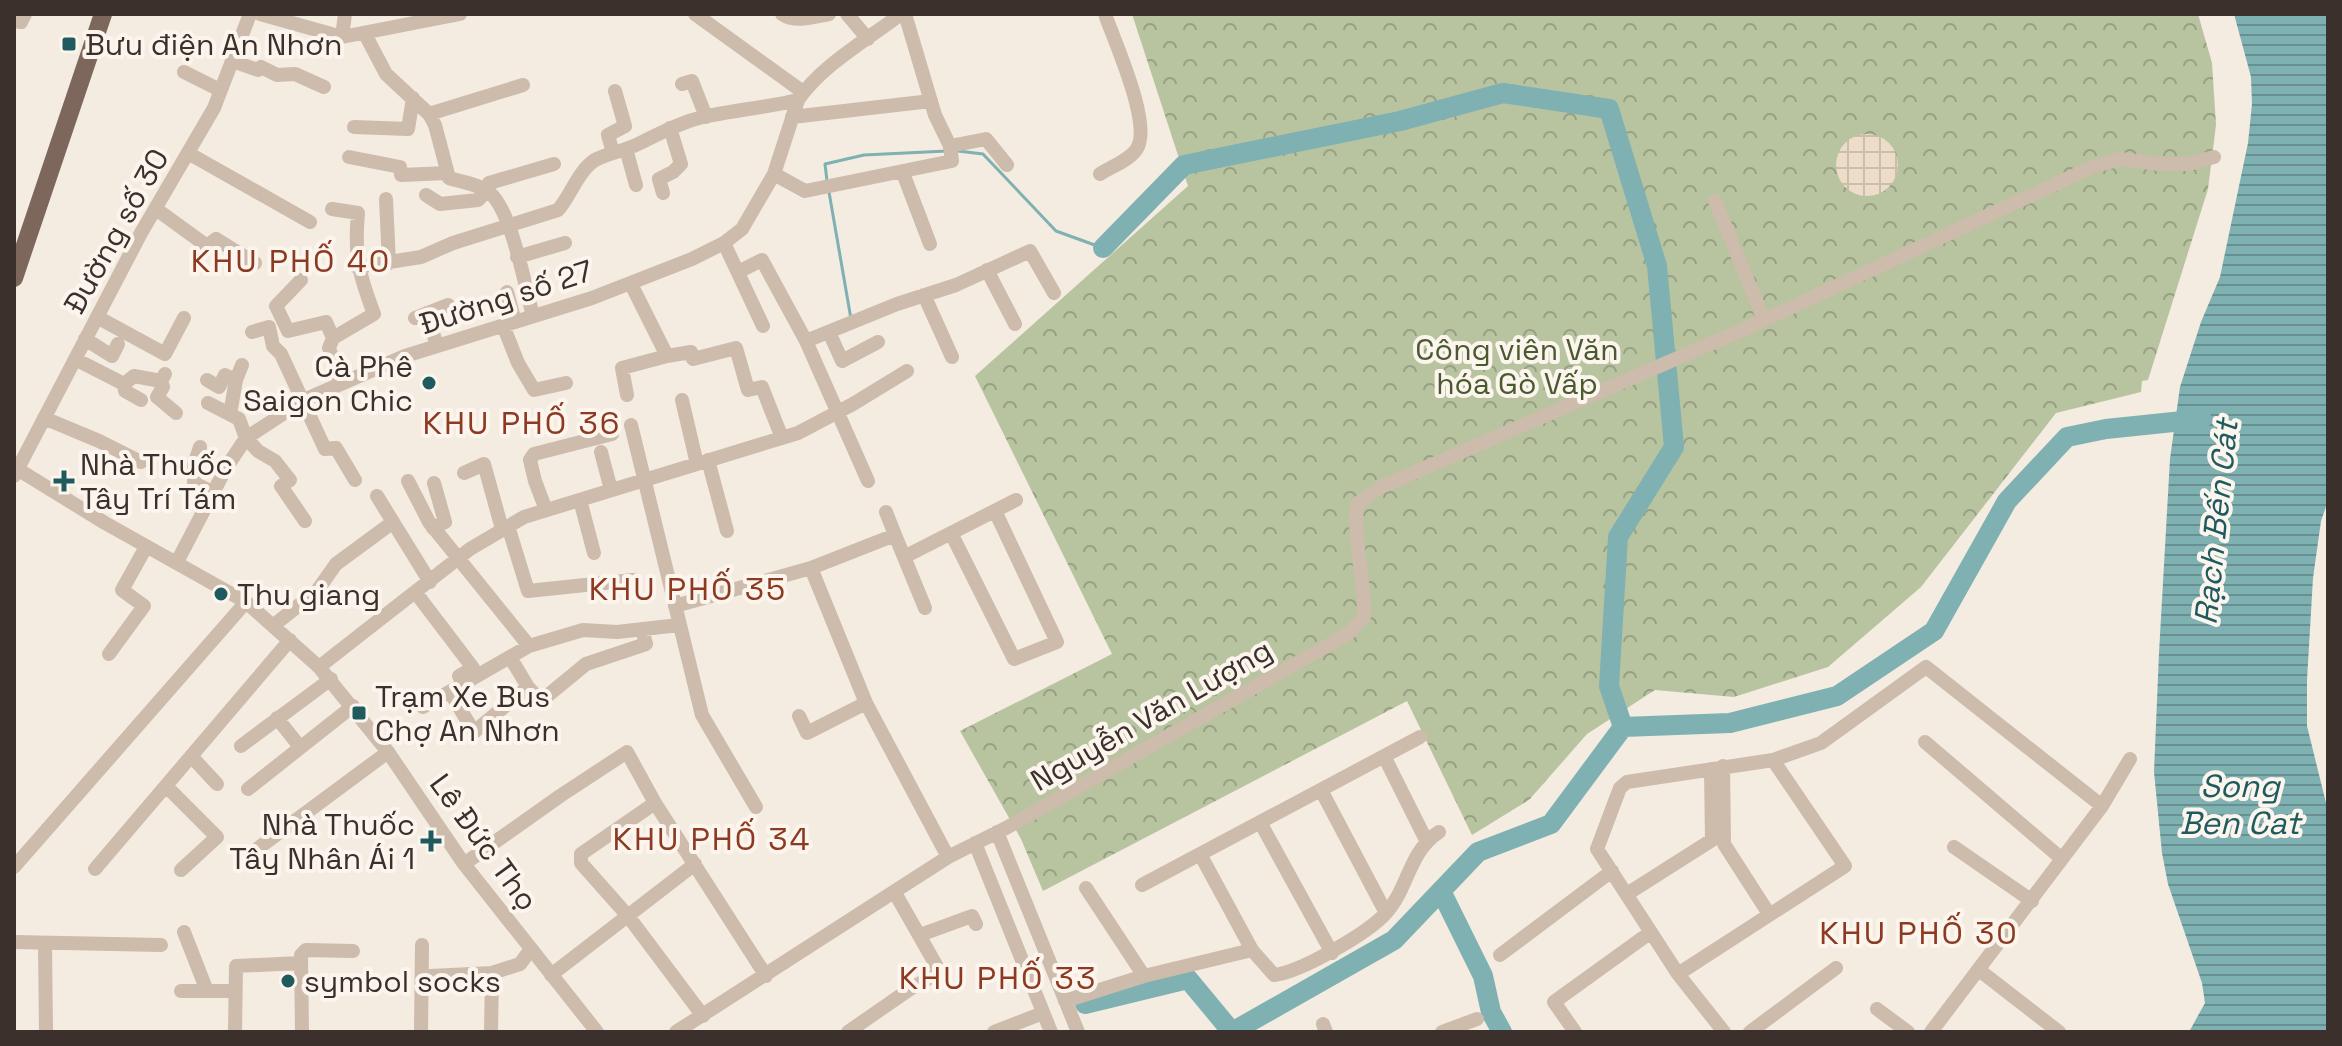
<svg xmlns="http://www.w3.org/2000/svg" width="2342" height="1046" viewBox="0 0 2342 1046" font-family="'Space Grotesk',sans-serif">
	<defs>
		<pattern id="park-crowns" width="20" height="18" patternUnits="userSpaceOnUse" patternTransform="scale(2)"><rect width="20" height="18" fill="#b8c4a0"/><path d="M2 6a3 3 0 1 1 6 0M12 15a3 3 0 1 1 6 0" fill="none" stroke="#97a083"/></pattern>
		<pattern id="plaza-grid" width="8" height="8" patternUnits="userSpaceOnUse" patternTransform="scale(2)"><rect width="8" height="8" fill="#ecdcc8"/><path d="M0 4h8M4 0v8" fill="none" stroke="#cbbdac"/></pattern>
		<pattern id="water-rules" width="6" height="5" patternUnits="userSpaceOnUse" patternTransform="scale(2)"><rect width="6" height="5" fill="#7fb0b2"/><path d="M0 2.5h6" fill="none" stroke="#699091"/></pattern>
	</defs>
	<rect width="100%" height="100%" fill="#f4ebe1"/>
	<path fill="url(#park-crowns)" d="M 1132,14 L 2198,14 L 2212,63 L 2216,125 L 2208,189 L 2148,380 L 2142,381 L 2141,392 L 2056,413 L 1921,587 L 1828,667 L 1734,697 L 1655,690 L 1587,734 L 1529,800 L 1472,835 L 1407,701 L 1043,891 L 1021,839 L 960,731 L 1112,654 L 975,376 L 1188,186 Z"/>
	<path fill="url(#plaza-grid)" d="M1836 165a31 31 0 1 1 62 0a31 31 0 1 1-62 0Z"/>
	<path fill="url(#water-rules)" d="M 2234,14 L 2328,14 L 2328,501 L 2321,521 L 2313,578 L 2307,680 L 2307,726 L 2328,811 L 2328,1032 L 2189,1032 L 2205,1003 L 2202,983 L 2168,884 L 2162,853 L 2154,772 L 2159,653 L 2170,459 L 2180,387 L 2201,322 L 2220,277 L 2248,143 L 2252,104 L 2251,77 Z"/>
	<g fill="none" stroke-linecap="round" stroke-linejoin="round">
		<path stroke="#7fb0b2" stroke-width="3" d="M 958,151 L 983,154 L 1056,231 L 1103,248
			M 827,181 L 825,164 L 864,155 L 947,151
			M 829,192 L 851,319"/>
		<path stroke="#7fb0b2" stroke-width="20" d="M 1103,248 L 1184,165 L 1400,121 L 1503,93 L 1609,109 L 1657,266 L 1674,447 L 1618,537 L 1609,686 L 1623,727 L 1730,723 L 1837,696 L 1934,631 L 2007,501 L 2067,437 L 2106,429 L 2202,419
			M 1441,891 L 1483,976 L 1491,1012 L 1502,1032
			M 1085,1004 L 1188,979 L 1232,1032
			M 1232,1032 L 1394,940 L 1478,852 L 1551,824 L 1623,727"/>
		<path stroke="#cdbbac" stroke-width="14" d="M 260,14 L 342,37 L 460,14
			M 695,14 L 803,92
			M 782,14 C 796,23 813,17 829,14
			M 847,14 L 868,39
			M 905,14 L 935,115 L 950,146 L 986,139 L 1007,165
			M 14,21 L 21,22 L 25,14
			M 365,34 L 386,74 L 429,114 L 435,125 L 449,178 C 461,182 479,184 490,193 C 512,212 525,286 533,316
			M 342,37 L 345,14
			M 232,61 L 258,70 L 261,67 L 277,75 L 295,74 L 324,87
			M 184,72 L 220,90
			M 682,84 L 692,81 L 706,117
			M 429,114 L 523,85
			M 792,117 L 931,101
			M 354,127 L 408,129 L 413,98
			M 626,149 L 636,185
			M 188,153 L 310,222
			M 613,153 L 608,135 L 625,126 L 615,91
			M 349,157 L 400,167 L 401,175 L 447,173
			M 903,173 L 930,244
			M 774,174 L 805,191 L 952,161 L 950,146
			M 1100,174 C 1111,167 1129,160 1136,150 C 1154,127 1114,41 1105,14
			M 663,193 L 659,179 L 673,172 L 681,164 L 670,128
			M 426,195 L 440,204 L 478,200 L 487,190 L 489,183 L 554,164
			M 386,199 L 389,263
			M 1715,201 L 1764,320
			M 156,209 L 207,246 L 216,239 L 255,263
			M 332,209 L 358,213 C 354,257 359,274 374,314 L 333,338
			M 724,243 L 763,326
			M 517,257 L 565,243
			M 357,267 L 421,257 L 453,243 L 558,210 C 571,195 578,171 595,160 C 608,153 623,151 636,145 C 657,135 676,124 699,118 C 732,110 765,108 798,100
			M 987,270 L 1015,324
			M 738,272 L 762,260 L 806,341 L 868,481
			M 301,280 L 276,306 L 288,331 L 326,322 L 333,338 L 329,348 L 341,384
			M 631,284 L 667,356 L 691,352 L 693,359 L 736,348 L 748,390 L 762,387 L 782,438
			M 507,292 L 515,322
			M 924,295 L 952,357
			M 427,313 L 437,346
			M 97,317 L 165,354 L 184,318
			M 415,318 L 448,305
			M 503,325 L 518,363 L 534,390 L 566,383
			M 252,332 L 269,327 L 273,346 L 281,354 L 325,449 L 336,448 L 355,480
			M 829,332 L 842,361 L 878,342
			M 85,339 L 112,356 L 118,344
			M 806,341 L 897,304 L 956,285 L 1030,251 L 1054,293
			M 75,359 L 124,384 L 134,376 L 161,381 L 165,374
			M 207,380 L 219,387 L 225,375 L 236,380
			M 161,381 L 163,387 L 157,397 L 176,413
			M 124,384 L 125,391 L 141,400
			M 627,395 L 622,368 L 667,356
			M 682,400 L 697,464
			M 208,403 L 239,419 L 246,438 L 258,451 L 275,461 L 290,480 L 281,486 L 305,521
			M 230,414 L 236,380 L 242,365
			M 44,418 L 99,441 L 141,462
			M 631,425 L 702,715 L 756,807
			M 200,447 L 194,465 L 194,483 L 214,493
			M 601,452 L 611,490
			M 708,460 L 727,531
			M 14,467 L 105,523 L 246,602 L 319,667 L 388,752 L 464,864 L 597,1032
			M 464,473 L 484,464 L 502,529
			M 14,476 L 141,233 L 214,108 L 250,14
			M 408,481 L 429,522 L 529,646
			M 377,496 L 430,582
			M 580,500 L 594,553
			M 546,510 L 535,481 L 530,460 L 534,454 L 612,434
			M 886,512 L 895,535
			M 508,526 L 528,591 L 633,580
			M 433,528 L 445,522 L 434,483
			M 951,533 L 1014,659 L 1057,642 L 995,511
			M 904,557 L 1016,500
			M 177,562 L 226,468 L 246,438 L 304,400 L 405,356 L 592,298 L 692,259 L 724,243 L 742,229 L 774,174 L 798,100 C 822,65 867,40 901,14
			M 811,568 L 895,535 L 925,608
			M 416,593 L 473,668 L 459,676
			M 675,606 L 811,568 L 866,703 L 948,857
			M 274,625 L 317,591 L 336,564 L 389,525
			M 109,654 L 144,606 L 122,590 L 146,547
			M 510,657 L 528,687 L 541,701 L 586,664 L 646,644 L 642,629
			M 319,667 L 470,549 L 524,517 L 798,433 L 853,404 L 907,371
			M 450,692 L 474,732 L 528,687
			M 423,707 L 529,646 L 583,630 L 617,632 L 679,625
			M 799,716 L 807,733 L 866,703
			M 277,718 L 300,747
			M 1925,742 L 2062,859
			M 241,746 L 331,679
			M 191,756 L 217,784
			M 1384,756 L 1426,840
			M 1723,766 L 1724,844 L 1769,914
			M 166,786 L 217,837 L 181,870
			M 248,789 L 353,706
			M 1321,790 L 1386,913
			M 655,803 L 581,854 L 581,863 L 628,916 L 703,1016
			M 1260,822 L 1332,953
			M 997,832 L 1078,1032
			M 975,843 L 1051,1032
			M 1954,847 L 2032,901
			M 1200,854 L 1252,950
			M 245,858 L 388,752
			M 464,864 L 560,796 L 627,752 L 655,803 L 766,976
			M 14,867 L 246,602
			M 95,869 L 290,640
			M 1142,885 L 1420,737
			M 1086,888 L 1144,976
			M 1627,894 L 1712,840 L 1711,769
			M 184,932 L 207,991
			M 920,935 L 972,916 L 976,924
			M 14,942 L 161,945
			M 45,943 L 46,1032
			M 1500,955 L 1612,871
			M 1979,970 L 2059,1032
			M 1678,974 L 1845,866 L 1773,760
			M 551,975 L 695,864
			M 430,976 L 492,973 L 520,964 L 531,949
			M 181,991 L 235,991
			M 1065,1001 L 1144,976 L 1252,950 L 1274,975 C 1301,972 1368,933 1386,913 C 1408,889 1409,851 1439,832
			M 1877,1009 L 1908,1032
			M 1323,1024 L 1326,1032
			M 235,1032 L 236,966 L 300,963
			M 302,1032 L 301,955 L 306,950 L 353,951
			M 421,1032 L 422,945
			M 491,1032 L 492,973
			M 676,1032 L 948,857 L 1006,828 L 1348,634 L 1364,617 C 1365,579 1353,542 1357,504 L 1381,487 L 1749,327 L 2092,167 L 2120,159 L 2158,164 L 2189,164 L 2214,157
			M 848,1032 L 910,989 L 940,972 L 895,893
			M 994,1032 L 1043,1013
			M 1442,1032 L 1477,1019
			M 1575,1032 L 1554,1002 L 1651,932
			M 1724,1032 L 1678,974 L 1597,849 L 1620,788 L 1627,782 L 1773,760 L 1821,743 L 1926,667 L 2102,806
			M 1750,1032 L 1836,968
			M 1931,1032 L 2102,806 L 2130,759"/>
		<path stroke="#7d675c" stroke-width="18" d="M 14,278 L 103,14"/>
	</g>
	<g fill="#1f5a5e" stroke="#fbf5ee" stroke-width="3">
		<rect x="61" y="36" width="16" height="16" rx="4"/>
		<circle cx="429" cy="383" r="8"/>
		<path d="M60 469h8v8h8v8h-8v8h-8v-8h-8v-8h8z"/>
		<circle cx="221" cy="594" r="8"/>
		<rect x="351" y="705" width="16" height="16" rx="4"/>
		<path d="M427 829h8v8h8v8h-8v8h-8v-8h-8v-8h8z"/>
		<circle cx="288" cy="981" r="8"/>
	</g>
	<g text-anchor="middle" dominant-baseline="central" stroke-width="8" stroke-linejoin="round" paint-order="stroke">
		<g font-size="30" fill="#3b302b" stroke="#fbf5ee" text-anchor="start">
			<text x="85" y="44">Bưu điện An Nhơn</text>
			<text x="413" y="366" text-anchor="end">Cà Phê<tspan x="413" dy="34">Saigon Chic</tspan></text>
			<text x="80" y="464">Nhà Thuốc<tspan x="80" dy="34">Tây Trí Tám</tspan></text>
			<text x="237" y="594">Thu giang</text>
			<text x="375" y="696">Trạm Xe Bus<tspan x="375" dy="34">Chợ An Nhơn</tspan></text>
			<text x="415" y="824" text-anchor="end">Nhà Thuốc<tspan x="415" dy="34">Tây Nhân Ái 1</tspan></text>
			<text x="304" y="981">symbol socks</text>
		</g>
		<g font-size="30" fill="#3b302b" stroke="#fbf5ee">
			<text transform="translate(116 231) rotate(-61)">Đường số 30</text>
			<text transform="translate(506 297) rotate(-18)">Đường số 27</text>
			<text transform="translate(1151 715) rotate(-30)">Nguyễn Văn Lượng</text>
			<text transform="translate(484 842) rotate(54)">Lê Đức Thọ</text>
		</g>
		<g font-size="30" fill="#4a5a2e" stroke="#fbf5ee">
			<text x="1517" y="349">Công viên Văn<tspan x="1517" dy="34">hóa Gò Vấp</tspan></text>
		</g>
		<g font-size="32" letter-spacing="2" fill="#8c3b22" stroke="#fbf5ee">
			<text x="291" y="261">KHU PHỐ 40</text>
			<text x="522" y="423">KHU PHỐ 36</text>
			<text x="688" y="589">KHU PHỐ 35</text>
			<text x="712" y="839">KHU PHỐ 34</text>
			<text x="1919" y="933">KHU PHỐ 30</text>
			<text x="998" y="978">KHU PHỐ 33</text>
		</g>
		<g font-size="32" font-style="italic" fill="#1f5a5e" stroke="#fbf5ee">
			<text transform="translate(2216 522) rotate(-84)">Rạch Bến Cát</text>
			<text x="2240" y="786">Song<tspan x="2240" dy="37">Ben Cat</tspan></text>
		</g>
	</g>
	<rect width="2342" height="1046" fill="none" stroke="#3b302b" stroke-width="32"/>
</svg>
